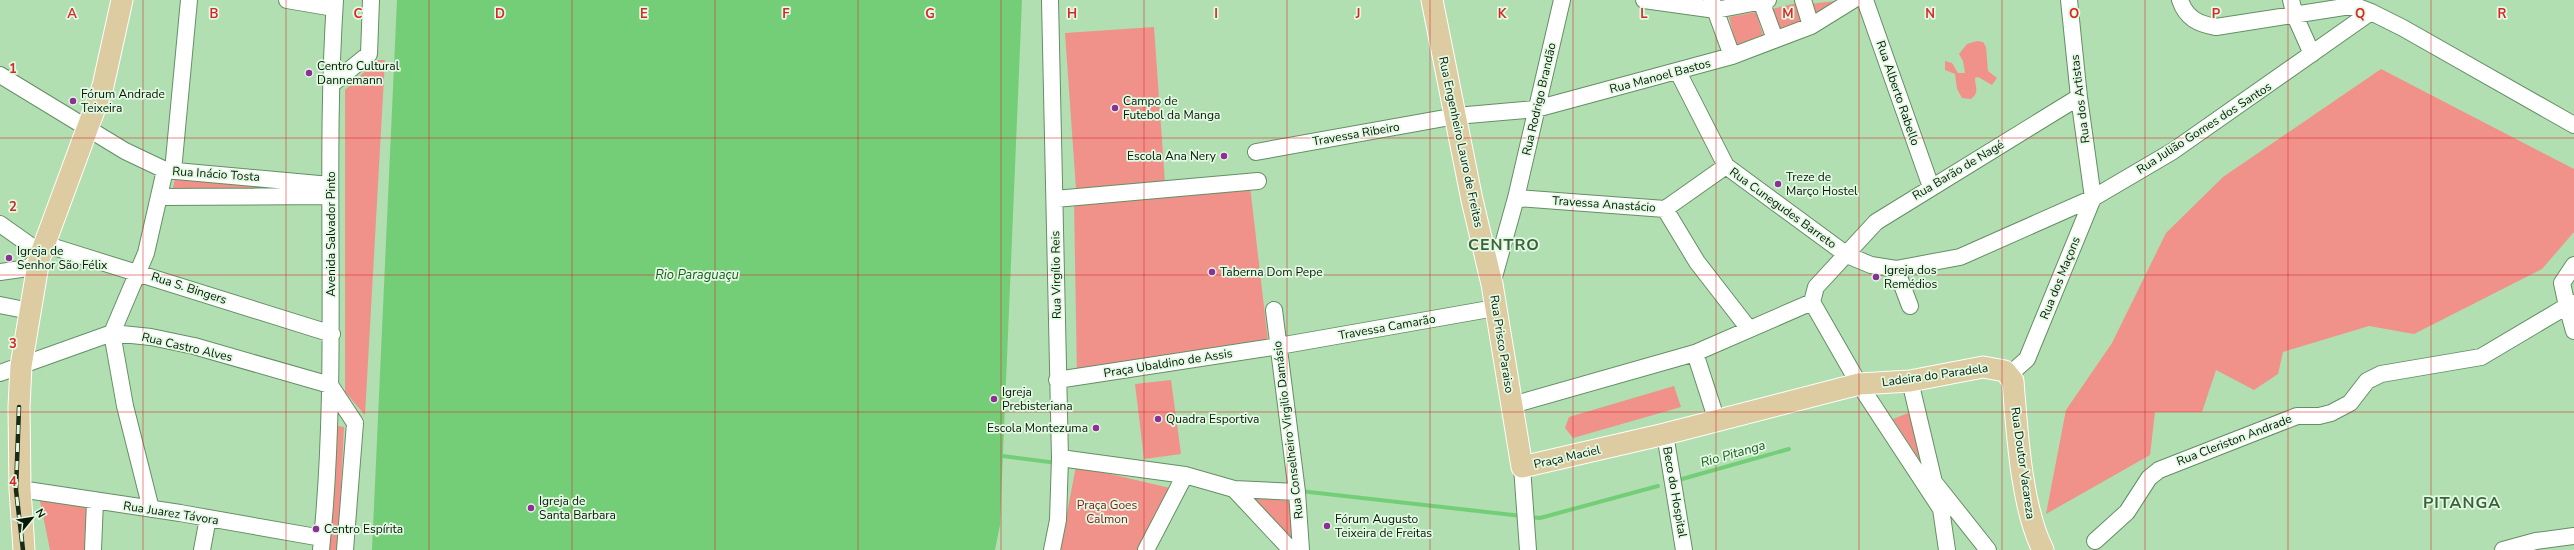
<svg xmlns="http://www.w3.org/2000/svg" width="2574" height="550" viewBox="0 0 2574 550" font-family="'Nunito Sans',sans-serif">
	<rect width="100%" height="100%" fill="#b1dfb1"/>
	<path fill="#f0928a" d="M 1845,0 L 1814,16 L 1809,4 Z
		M 1797,3 L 1804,21 L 1779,29 L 1772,9 Z
		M 1756,12 L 1763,35 L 1736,45 L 1729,17 Z
		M 1154,27 L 1165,183 L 1076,189 L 1065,33 Z
		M 1977,41 L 1983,42 L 1986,47 L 1988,71 L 1997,78 L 1992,85 L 1978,77 L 1975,78 C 1975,88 1980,92 1971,99 L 1962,98 L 1957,89 L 1955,74 L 1945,70 L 1945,61 L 1952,63 L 1958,73 L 1965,73 L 1963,61 L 1959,54 L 1967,44 Z
		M 377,60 L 385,60 L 365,415 L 345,392 L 345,90 Z
		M 2381,69 L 2574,169 L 2574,232 L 2542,269 L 2414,334 L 2369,326 L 2283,352 L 2278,374 L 2254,390 L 2216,370 L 2202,412 L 2155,412 L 2150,455 L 2046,514 L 2066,410 L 2112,343 L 2166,233 L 2223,177 Z
		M 175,178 L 263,186 L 264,188 L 175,192 L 173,188 Z
		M 1250,186 L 1269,350 L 1077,379 L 1074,199 Z
		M 1171,380 L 1181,454 L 1144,459 L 1135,384 Z
		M 1674,386 L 1681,407 L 1573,438 L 1565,428 L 1569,417 Z
		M 1911,412 L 1934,482 L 1893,419 Z
		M 334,425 L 344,427 L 338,550 L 328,550 Z
		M 1076,466 L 1170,488 L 1137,550 L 1060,550 Z
		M 39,496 L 92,504 L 88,550 L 50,550 Z
		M 1251,497 L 1289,501 L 1293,547 Z"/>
	<path fill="#74ce78" d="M 397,0 L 1022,0 L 1000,525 L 995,550 L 372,550 Z"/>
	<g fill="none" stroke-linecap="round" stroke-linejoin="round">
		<path stroke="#74ce78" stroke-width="4" d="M 1003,456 L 1057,463
			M 1682,479 L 1789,449
			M 1300,491 L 1522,516
			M 1529,517 L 1540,518 L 1658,486"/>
		<g stroke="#648f65" stroke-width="18">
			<path id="minor" d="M 287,0 L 334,8
				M 1050,0 L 1060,458 L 1058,520 L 1052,550
				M 1644,0 L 1716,10 L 1768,0
				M 1803,0 L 1811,26
				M 1865,0 L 1931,187
				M 2069,0 L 2079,97 L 2093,198
				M 2180,0 C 2186,18 2198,24 2216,27 L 2344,7 L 2358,7 L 2371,12 L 2403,28 L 2574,125
				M 2291,0 L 2295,16 L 2312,54
				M 1712,1 L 1732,56
				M 1761,1 L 1775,39
				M 1678,72 L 1726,166 L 1847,255 L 1871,265 L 1896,269 L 1960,257 L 2093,198 L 2173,151 L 2371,12
				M 0,75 L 125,151 L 165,170 L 330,185
				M 332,84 L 369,54 L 371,0
				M 1256,152 L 1456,116 L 1536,109 L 1732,56 L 1811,26 L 1853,0
				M 173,171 L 189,0
				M 159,197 L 330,196
				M 1516,198 L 1665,209 L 1726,166
				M 1055,199 L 1258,181
				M 1665,209 L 1697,262 L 1749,329
				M 0,224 L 41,253
				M 44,244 L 332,334
				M 2574,265 L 2562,283 L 2567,306 L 2574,303
				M 1896,269 L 1910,306
				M 0,272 L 28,268 L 39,259
				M 1492,284 L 1516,198 L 1562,0
				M 1812,302 L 1859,384 L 1943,512
				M 0,305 L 30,311
				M 1274,310 L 1297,492 L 1301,550
				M 1695,353 L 1717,421
				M 0,373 L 112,333 L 151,337 L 194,346 L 330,385
				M 2009,375 L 2027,359 L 2093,198
				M 1057,380 L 1279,346 L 1495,308
				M 1910,381 L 1934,482 L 1988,550
				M 330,385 L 355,423 L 345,550
				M 1512,405 L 1695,353 L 1812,302 L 1816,287 L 1876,222 L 2079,97
				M 1665,434 L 1684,550
				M 1060,458 L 1185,475 L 1234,489 L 1297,492
				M 1522,467 L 1528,550
				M 20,489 L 180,513 L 322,538
				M 1234,489 L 1291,550
				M 1940,502 L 1947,550
				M 151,509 L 125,406 L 112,333 L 146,253 L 165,170
				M 2095,541 L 2127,512 L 2149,478 L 2159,470 L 2297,416 L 2319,416 L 2331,413 L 2350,403 L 2367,381 L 2381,374 L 2481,357 L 2567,306 L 2574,331
				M 93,550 L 95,501
				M 202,550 L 208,518
				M 321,550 C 340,367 323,183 335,0
				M 1146,550 L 1185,475
				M 2503,550 L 2536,541 L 2574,536"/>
		</g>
		<g stroke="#fff" stroke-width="23">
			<path id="major" d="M 1432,0 L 1472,200 L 1492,284 L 1522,467 L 1665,434 L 1859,384 L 1910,381 L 1983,367 L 2005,371 L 2013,381 C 2017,431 2021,506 2043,550
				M 24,550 L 20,489 L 19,407 L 21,366 L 39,259 L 103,86 L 122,0"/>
		</g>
		<use href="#minor" stroke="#fff" stroke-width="16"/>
		<use href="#major" stroke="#ddcba1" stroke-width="21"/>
		<g stroke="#182b19" stroke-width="4.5">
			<path id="rail" d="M 19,407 L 16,490 L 23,550"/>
		</g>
		<use href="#rail" stroke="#e2f9e2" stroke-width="3" stroke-dasharray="9" stroke-linecap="butt"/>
	</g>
	<path fill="none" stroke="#d62828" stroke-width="1" stroke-opacity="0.55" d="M 143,0 L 143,550M 286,0 L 286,550M 429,0 L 429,550M 572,0 L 572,550M 715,0 L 715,550M 858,0 L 858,550M 1001,0 L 1001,550M 1144,0 L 1144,550M 1287,0 L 1287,550M 1430,0 L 1430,550M 1573,0 L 1573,550M 1716,0 L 1716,550M 1859,0 L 1859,550M 2002,0 L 2002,550M 2145,0 L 2145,550M 2288,0 L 2288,550M 2431,0 L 2431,550M 0,138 L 2574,138M 0,275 L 2574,275M 0,412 L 2574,412"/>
	<g fill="#8f2e96" stroke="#e2f9e2" stroke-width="1.5">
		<circle cx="309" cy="73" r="4"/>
		<circle cx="73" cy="101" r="4"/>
		<circle cx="1115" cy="108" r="4"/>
		<circle cx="1224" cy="156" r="4"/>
		<circle cx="1778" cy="184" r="4"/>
		<circle cx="9" cy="258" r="4"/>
		<circle cx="1212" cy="272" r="4"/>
		<circle cx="1876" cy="277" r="4"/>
		<circle cx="994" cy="399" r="4"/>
		<circle cx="1158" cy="419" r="4"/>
		<circle cx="1096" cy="428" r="4"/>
		<circle cx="531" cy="508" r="4"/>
		<circle cx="1327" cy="526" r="4"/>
		<circle cx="316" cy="529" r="4"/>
	</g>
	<g text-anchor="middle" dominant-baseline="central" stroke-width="3.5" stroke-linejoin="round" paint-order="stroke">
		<g font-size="12" fill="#071708" stroke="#e2f9e2" text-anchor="start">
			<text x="317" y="66">Centro Cultural<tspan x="317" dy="14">Dannemann</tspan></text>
			<text x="81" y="94">Fórum Andrade<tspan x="81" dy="14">Teixeira</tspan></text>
			<text x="1123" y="101">Campo de<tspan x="1123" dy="14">Futebol da Manga</tspan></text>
			<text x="1216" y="156" text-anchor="end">Escola Ana Nery</text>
			<text x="1786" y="177">Treze de<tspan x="1786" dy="14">Março Hostel</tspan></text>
			<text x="17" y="251">Igreja de<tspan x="17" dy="14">Senhor São Félix</tspan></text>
			<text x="1884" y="270">Igreja dos<tspan x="1884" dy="14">Remédios</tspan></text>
			<text x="1220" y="272">Taberna Dom Pepe</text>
			<text x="1002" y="392">Igreja<tspan x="1002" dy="14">Prebisteriana</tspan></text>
			<text x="1166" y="419">Quadra Esportiva</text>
			<text x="1088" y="428" text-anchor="end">Escola Montezuma</text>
			<text x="539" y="501">Igreja de<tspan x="539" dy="14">Santa Barbara</tspan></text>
			<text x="1335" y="519">Fórum Augusto<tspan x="1335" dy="14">Teixeira de Freitas</tspan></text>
			<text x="324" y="529">Centro Espírita</text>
		</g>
		<g font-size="12" fill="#071708" stroke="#e2f9e2">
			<text transform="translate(1660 76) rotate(-15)">Rua Manoel Bastos</text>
			<text transform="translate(1898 93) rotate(71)">Rua Alberto Rabello</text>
			<text transform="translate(1539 99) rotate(-77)">Rua Rodrigo Brandão</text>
			<text transform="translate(2080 99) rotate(-97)">Rua dos Artistas</text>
			<text transform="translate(2204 128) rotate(-33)">Rua Julião Gomes dos Santos</text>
			<text transform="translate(1356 134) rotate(-10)">Travessa Ribeiro</text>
			<text transform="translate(1461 142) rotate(78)">Rua Engenheiro Lauro de Freitas</text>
			<text transform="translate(1958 170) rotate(-31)">Rua Barão de Nagé</text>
			<text transform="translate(216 174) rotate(4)">Rua Inácio Tosta</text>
			<text transform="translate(1604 204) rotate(4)">Travessa Anastácio</text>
			<text transform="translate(1783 208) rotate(36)">Rua Cunegudes Barreto</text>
			<text transform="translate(331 234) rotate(-90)">Avenida Salvador Pinto</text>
			<text transform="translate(1056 275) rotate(-91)">Rua Virgílio Reis</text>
			<text transform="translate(2060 278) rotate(-68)">Rua dos Maçons</text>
			<text transform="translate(189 288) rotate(18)">Rua S. Bingers</text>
			<text transform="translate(1387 327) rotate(-10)">Travessa Camarão</text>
			<text transform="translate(1502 344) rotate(81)">Rua Prisco Paraiso</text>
			<text transform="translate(187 347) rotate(13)">Rua Castro Alves</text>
			<text transform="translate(1168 363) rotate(-9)">Praça Ubaldino de Assis</text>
			<text transform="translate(1935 375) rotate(-8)">Ladeira do Paradela</text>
			<text transform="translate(1288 430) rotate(-97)">Rua Conselheiro Virgilio Damásio</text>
			<text transform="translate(2234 440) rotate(-21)">Rua Cleriston Andrade</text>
			<text transform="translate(1567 457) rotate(-13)">Praça Maciel</text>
			<text transform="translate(2023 463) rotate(82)">Rua Doutor Vacareza</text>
			<text transform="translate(1675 492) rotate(80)">Beco do Hospital</text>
			<text transform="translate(171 513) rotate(9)">Rua Juarez Távora</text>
		</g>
		<g font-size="12" fill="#811419" stroke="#e2f9e2">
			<text x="1107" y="505">Praça Goes<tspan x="1107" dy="14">Calmon</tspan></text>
		</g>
		<g font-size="13" font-style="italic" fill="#1c5a22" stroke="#e2f9e2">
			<text x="697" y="275">Rio Paraguaçu</text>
			<text transform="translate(1733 454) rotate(-16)">Rio Pitanga</text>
		</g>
		<g font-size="16" font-weight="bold" letter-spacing="1" fill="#3a633b" stroke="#e2f9e2">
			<text x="1504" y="245">CENTRO</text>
			<text x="2462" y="503">PITANGA</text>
		</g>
	</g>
	<g font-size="13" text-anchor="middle" font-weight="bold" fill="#d62828" stroke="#e2f9e2" stroke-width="3.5" stroke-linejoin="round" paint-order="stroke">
		<text x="72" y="18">A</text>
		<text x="214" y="18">B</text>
		<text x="358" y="18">C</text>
		<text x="500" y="18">D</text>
		<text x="644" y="18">E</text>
		<text x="786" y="18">F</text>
		<text x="930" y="18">G</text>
		<text x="1072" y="18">H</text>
		<text x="1216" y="18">I</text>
		<text x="1358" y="18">J</text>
		<text x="1502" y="18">K</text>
		<text x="1644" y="18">L</text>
		<text x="1788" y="18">M</text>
		<text x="1930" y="18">N</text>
		<text x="2074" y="18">O</text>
		<text x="2216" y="18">P</text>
		<text x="2360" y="18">Q</text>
		<text x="2502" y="18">R</text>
		<text x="13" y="73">1</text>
		<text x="13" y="211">2</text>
		<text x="13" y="348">3</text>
		<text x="13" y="486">4</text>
	</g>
	<g transform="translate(32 518) rotate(60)" stroke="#e2f9e2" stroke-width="3" paint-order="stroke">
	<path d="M0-3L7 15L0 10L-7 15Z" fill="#071708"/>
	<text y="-6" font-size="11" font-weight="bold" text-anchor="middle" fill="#071708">N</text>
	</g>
</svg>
